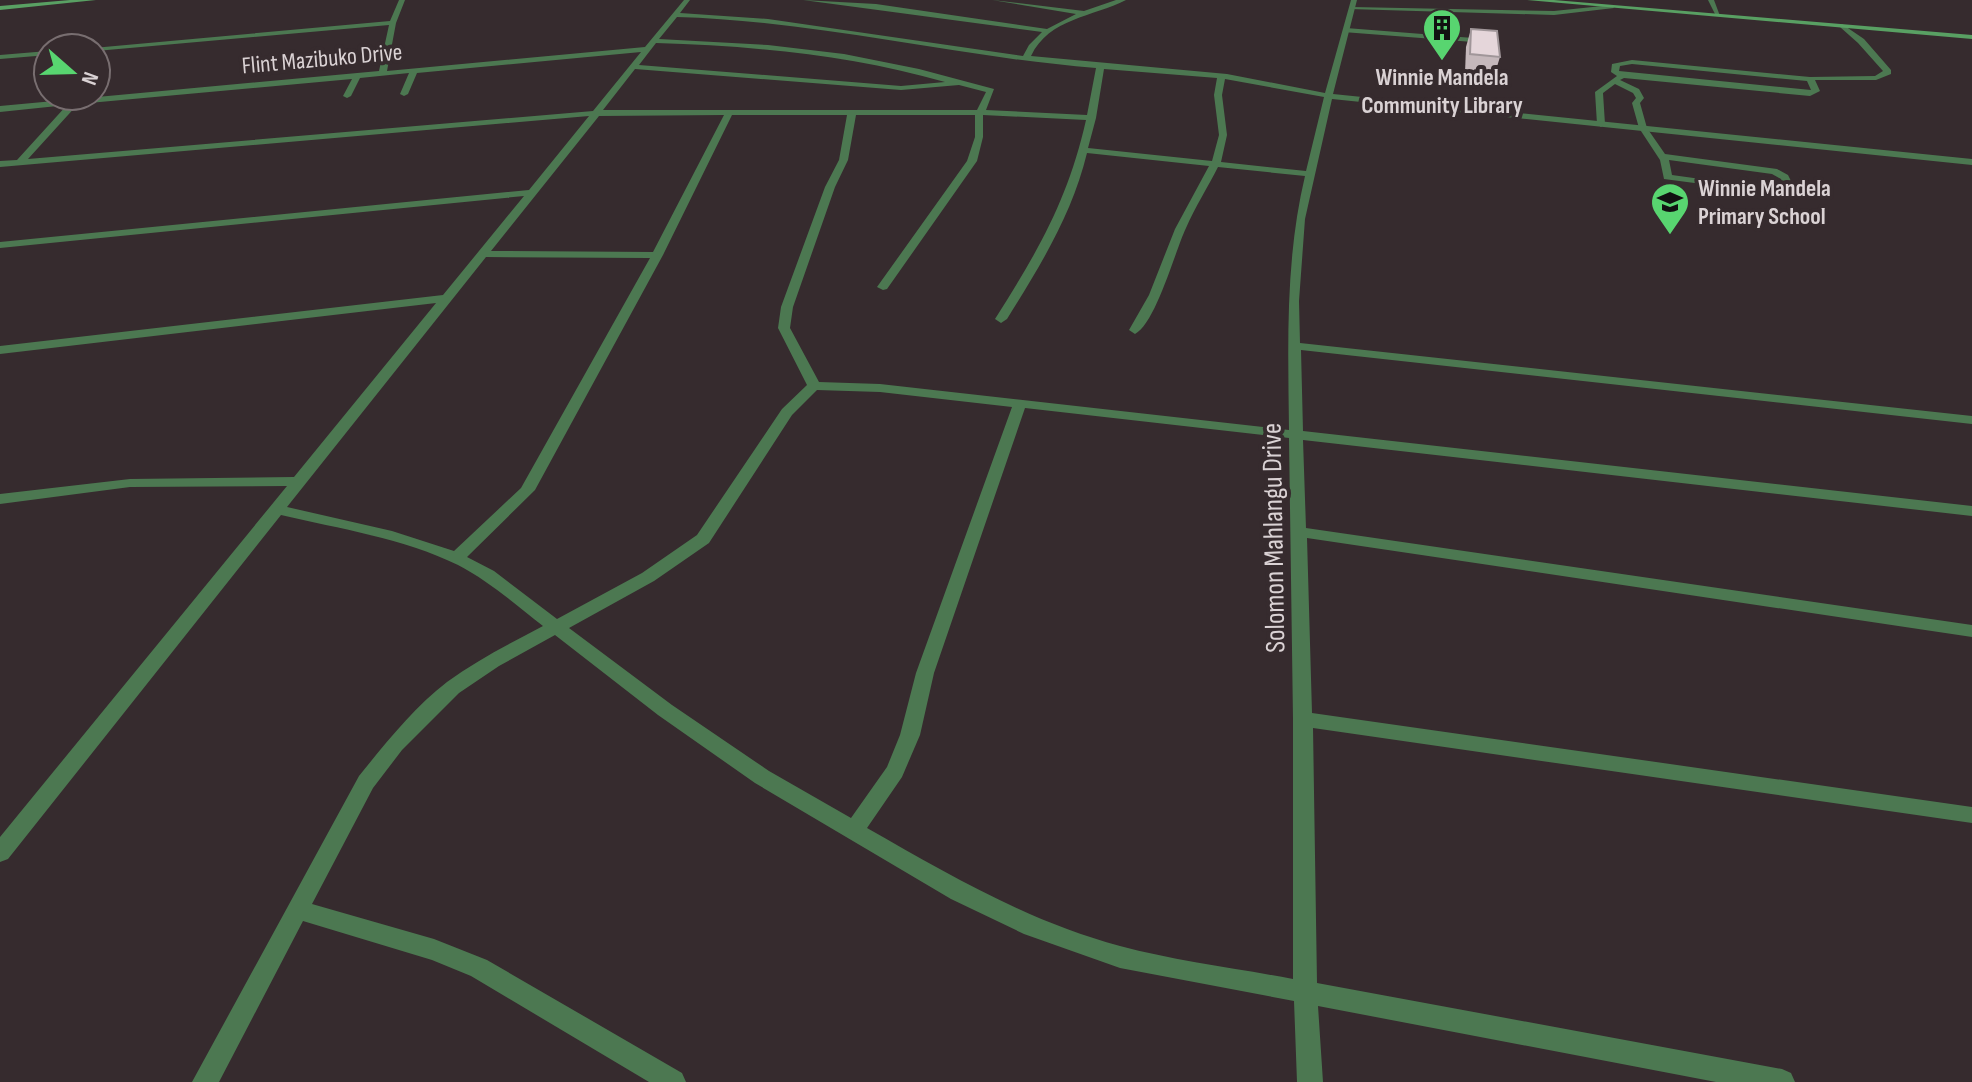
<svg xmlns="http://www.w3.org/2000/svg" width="1972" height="1082" viewBox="0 0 1972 1082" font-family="'Sofia Sans Condensed',sans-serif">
	<rect width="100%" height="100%" fill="#362b2e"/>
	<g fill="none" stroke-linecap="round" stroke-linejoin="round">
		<path fill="#4c7851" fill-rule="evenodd" d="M 1612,5 L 1614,8 L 1554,15 L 1349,9 L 1352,7 L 1554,11 Z
			M 1842,24 L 1864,39 L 1891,70 L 1891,74 L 1876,80 L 1815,80 L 1820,91 L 1810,96 L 1624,78 L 1620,80 L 1639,89 L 1644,98 L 1640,103 L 1647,128 L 1665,154 L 1777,169 L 1788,175 L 1795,189 L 1785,195 L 1664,179 L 1660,160 L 1639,128 L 1632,103 L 1636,98 L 1633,93 L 1615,84 L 1603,93 L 1605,124 L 1601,127 L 1597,124 L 1595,92 L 1617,76 L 1611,72 L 1612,64 L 1632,60 L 1810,77 L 1875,76 L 1883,71 L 1858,43 L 1840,27 ZM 1632,64 L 1807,81 L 1811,90 L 1619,71 L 1620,66 ZM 1669,160 L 1772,174 L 1781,179 L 1785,188 L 1780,190 L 1672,175 Z
			M 1346,28 L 1486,39 L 1490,41 L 1486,43 L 1343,32 Z"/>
		<path fill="#4c7851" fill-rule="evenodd" d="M 399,0 L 405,0 L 396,23 L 387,71 L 645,47 L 684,0 L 690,0 L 680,13 L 768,19 L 1023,56 L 1029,45 L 1042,32 L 803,0 L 876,4 L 1047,29 L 1076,14 L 992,0 L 1084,11 L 1116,0 L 1126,0 C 1093,17 1049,18 1031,56 L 1227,74 L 1325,93 L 1351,0 L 1357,0 L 1333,94 L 1972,159 L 1972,165 L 1332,99 L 1305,219 L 1299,301 L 1300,343 L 1972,416 L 1972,424 L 1301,350 L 1303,431 L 1972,506 L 1972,516 L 1303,440 L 1306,528 L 1972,625 L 1972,637 L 1307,538 L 1312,713 L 1972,807 L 1972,823 L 1313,728 L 1317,983 L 1782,1069 L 1791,1073 L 1795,1082 L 1716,1082 L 1318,1006 L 1323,1082 L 1297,1082 L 1294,1001 L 1120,968 L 1024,934 L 951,899 L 755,783 L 658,715 L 555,635 L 499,666 L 459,693 L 402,750 L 373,788 L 312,904 L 434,939 L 487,960 L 682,1073 L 686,1082 L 649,1082 L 471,976 L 432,960 L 303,921 L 219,1082 L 192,1082 L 359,776 C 385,744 414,707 447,682 C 477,660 511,643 543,626 C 516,605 489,581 458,565 C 403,538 340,529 281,515 L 8,859 L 0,862 L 0,837 L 287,486 L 130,487 L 0,504 L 0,494 L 130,479 L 294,477 L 436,303 L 0,354 L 0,346 L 443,295 L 524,196 L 0,248 L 0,242 L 529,190 L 589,116 L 0,167 L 0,161 L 17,160 L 67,105 L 0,112 L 0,106 L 379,71 L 389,25 L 96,51 L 96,48 L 93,48 L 390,21 ZM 677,17 C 818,21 956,57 1096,68 L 1087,115 L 986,110 L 994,89 L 919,69 L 844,54 L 768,45 L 659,39 ZM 656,43 C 754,46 851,55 945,82 L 901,86 L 639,65 ZM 641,52 L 593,111 L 28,159 L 78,104 L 352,79 L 343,96 L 347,98 L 351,96 L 360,78 L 409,73 L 400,94 L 404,96 L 408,94 L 417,73 ZM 635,69 L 901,90 L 959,85 L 986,92 L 977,110 L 603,110 ZM 1104,69 L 1217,78 L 1214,95 L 1219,135 L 1212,161 L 1088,148 L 1096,118 ZM 1225,79 L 1324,97 L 1306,171 L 1221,162 L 1227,135 L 1222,95 ZM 724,115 L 653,252 L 491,251 L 599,116 ZM 732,115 L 847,115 L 839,160 L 825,187 L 781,307 L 778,328 L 807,385 L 782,409 L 697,535 L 642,573 L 557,619 L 494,571 L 467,557 L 535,490 L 663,255 ZM 856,115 L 975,115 L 975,137 L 967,161 L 877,287 L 883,290 L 887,289 L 977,161 L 983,137 L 983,115 L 1086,120 C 1068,200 1038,251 995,319 L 1001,323 L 1007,319 C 1040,266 1072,215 1087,153 L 1209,166 L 1175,229 L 1149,295 L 1129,330 L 1135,334 C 1156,323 1175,251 1186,228 C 1195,207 1208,187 1218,167 L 1305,176 C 1285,260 1288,344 1289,430 L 880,384 L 819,382 L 790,328 L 793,307 L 835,187 L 848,160 ZM 486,257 L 650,258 L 521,488 L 454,551 L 392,531 L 287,507 ZM 817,390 L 880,392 L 1012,407 L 916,673 L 900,735 L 887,767 L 851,818 L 769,771 L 672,705 L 569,628 L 654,581 L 709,543 L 792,415 ZM 1025,408 L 1289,438 L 1293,719 L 1293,979 C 1236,968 1176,961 1120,946 C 1029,922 948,874 867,828 L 902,777 L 920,735 L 934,673 Z
			M 1708,0 L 1714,0 L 1720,16 L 1716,16 Z
			M 48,51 L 48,55 L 0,59 L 0,55 Z"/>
		<path fill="#59a063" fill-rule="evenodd" d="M 70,0 L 96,0 L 0,10 L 0,6 Z
			M 1527,0 L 1554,0 L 1972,35 L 1972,39 Z"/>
	</g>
	<path fill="#c5b8bb" d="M 1471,29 L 1500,57 L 1494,76 L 1465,73 L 1466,47 Z"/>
	<path fill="#e5d6da" stroke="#a09699" stroke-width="2" d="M 1471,29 L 1497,31 L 1500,57 L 1470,54 Z"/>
	<defs>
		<g id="building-pin" transform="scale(2)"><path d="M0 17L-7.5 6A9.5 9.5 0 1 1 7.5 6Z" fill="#58d570" stroke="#362b2e"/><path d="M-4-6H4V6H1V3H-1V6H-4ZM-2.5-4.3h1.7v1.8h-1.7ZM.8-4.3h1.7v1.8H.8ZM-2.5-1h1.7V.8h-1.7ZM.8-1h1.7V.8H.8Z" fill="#111"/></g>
		<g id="school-pin" transform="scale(2)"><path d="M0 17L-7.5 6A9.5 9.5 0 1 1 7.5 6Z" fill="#58d570" stroke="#362b2e"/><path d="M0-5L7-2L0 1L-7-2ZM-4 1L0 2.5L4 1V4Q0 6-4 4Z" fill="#111"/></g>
	</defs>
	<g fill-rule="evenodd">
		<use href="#building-pin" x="1442" y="28"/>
		<use href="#school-pin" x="1670" y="202"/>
	</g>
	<g text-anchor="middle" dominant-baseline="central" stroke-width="8" stroke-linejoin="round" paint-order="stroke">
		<g font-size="24" fill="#dad2d4" stroke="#362b2e">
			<text transform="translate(322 59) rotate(-5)">Flint Mazibuko Drive</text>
		</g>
		<g font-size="24" font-weight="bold" fill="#dad2d4" stroke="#362b2e">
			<text x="1442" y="77">Winnie Mandela<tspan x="1442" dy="28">Community Library</tspan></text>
			<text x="1698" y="188" text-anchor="start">Winnie Mandela<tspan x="1698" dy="28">Primary School</tspan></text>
		</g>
		<g font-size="28" fill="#dad2d4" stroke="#362b2e">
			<text transform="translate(1274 538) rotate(-91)">Solomon Mahlangu Drive</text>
		</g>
	</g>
	<g transform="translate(72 72) rotate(110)"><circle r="38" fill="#362b2e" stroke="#786e70" stroke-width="2"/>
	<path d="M0-6L14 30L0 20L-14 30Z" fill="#58d570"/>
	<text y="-12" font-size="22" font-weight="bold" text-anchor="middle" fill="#dad2d4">N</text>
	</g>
</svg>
